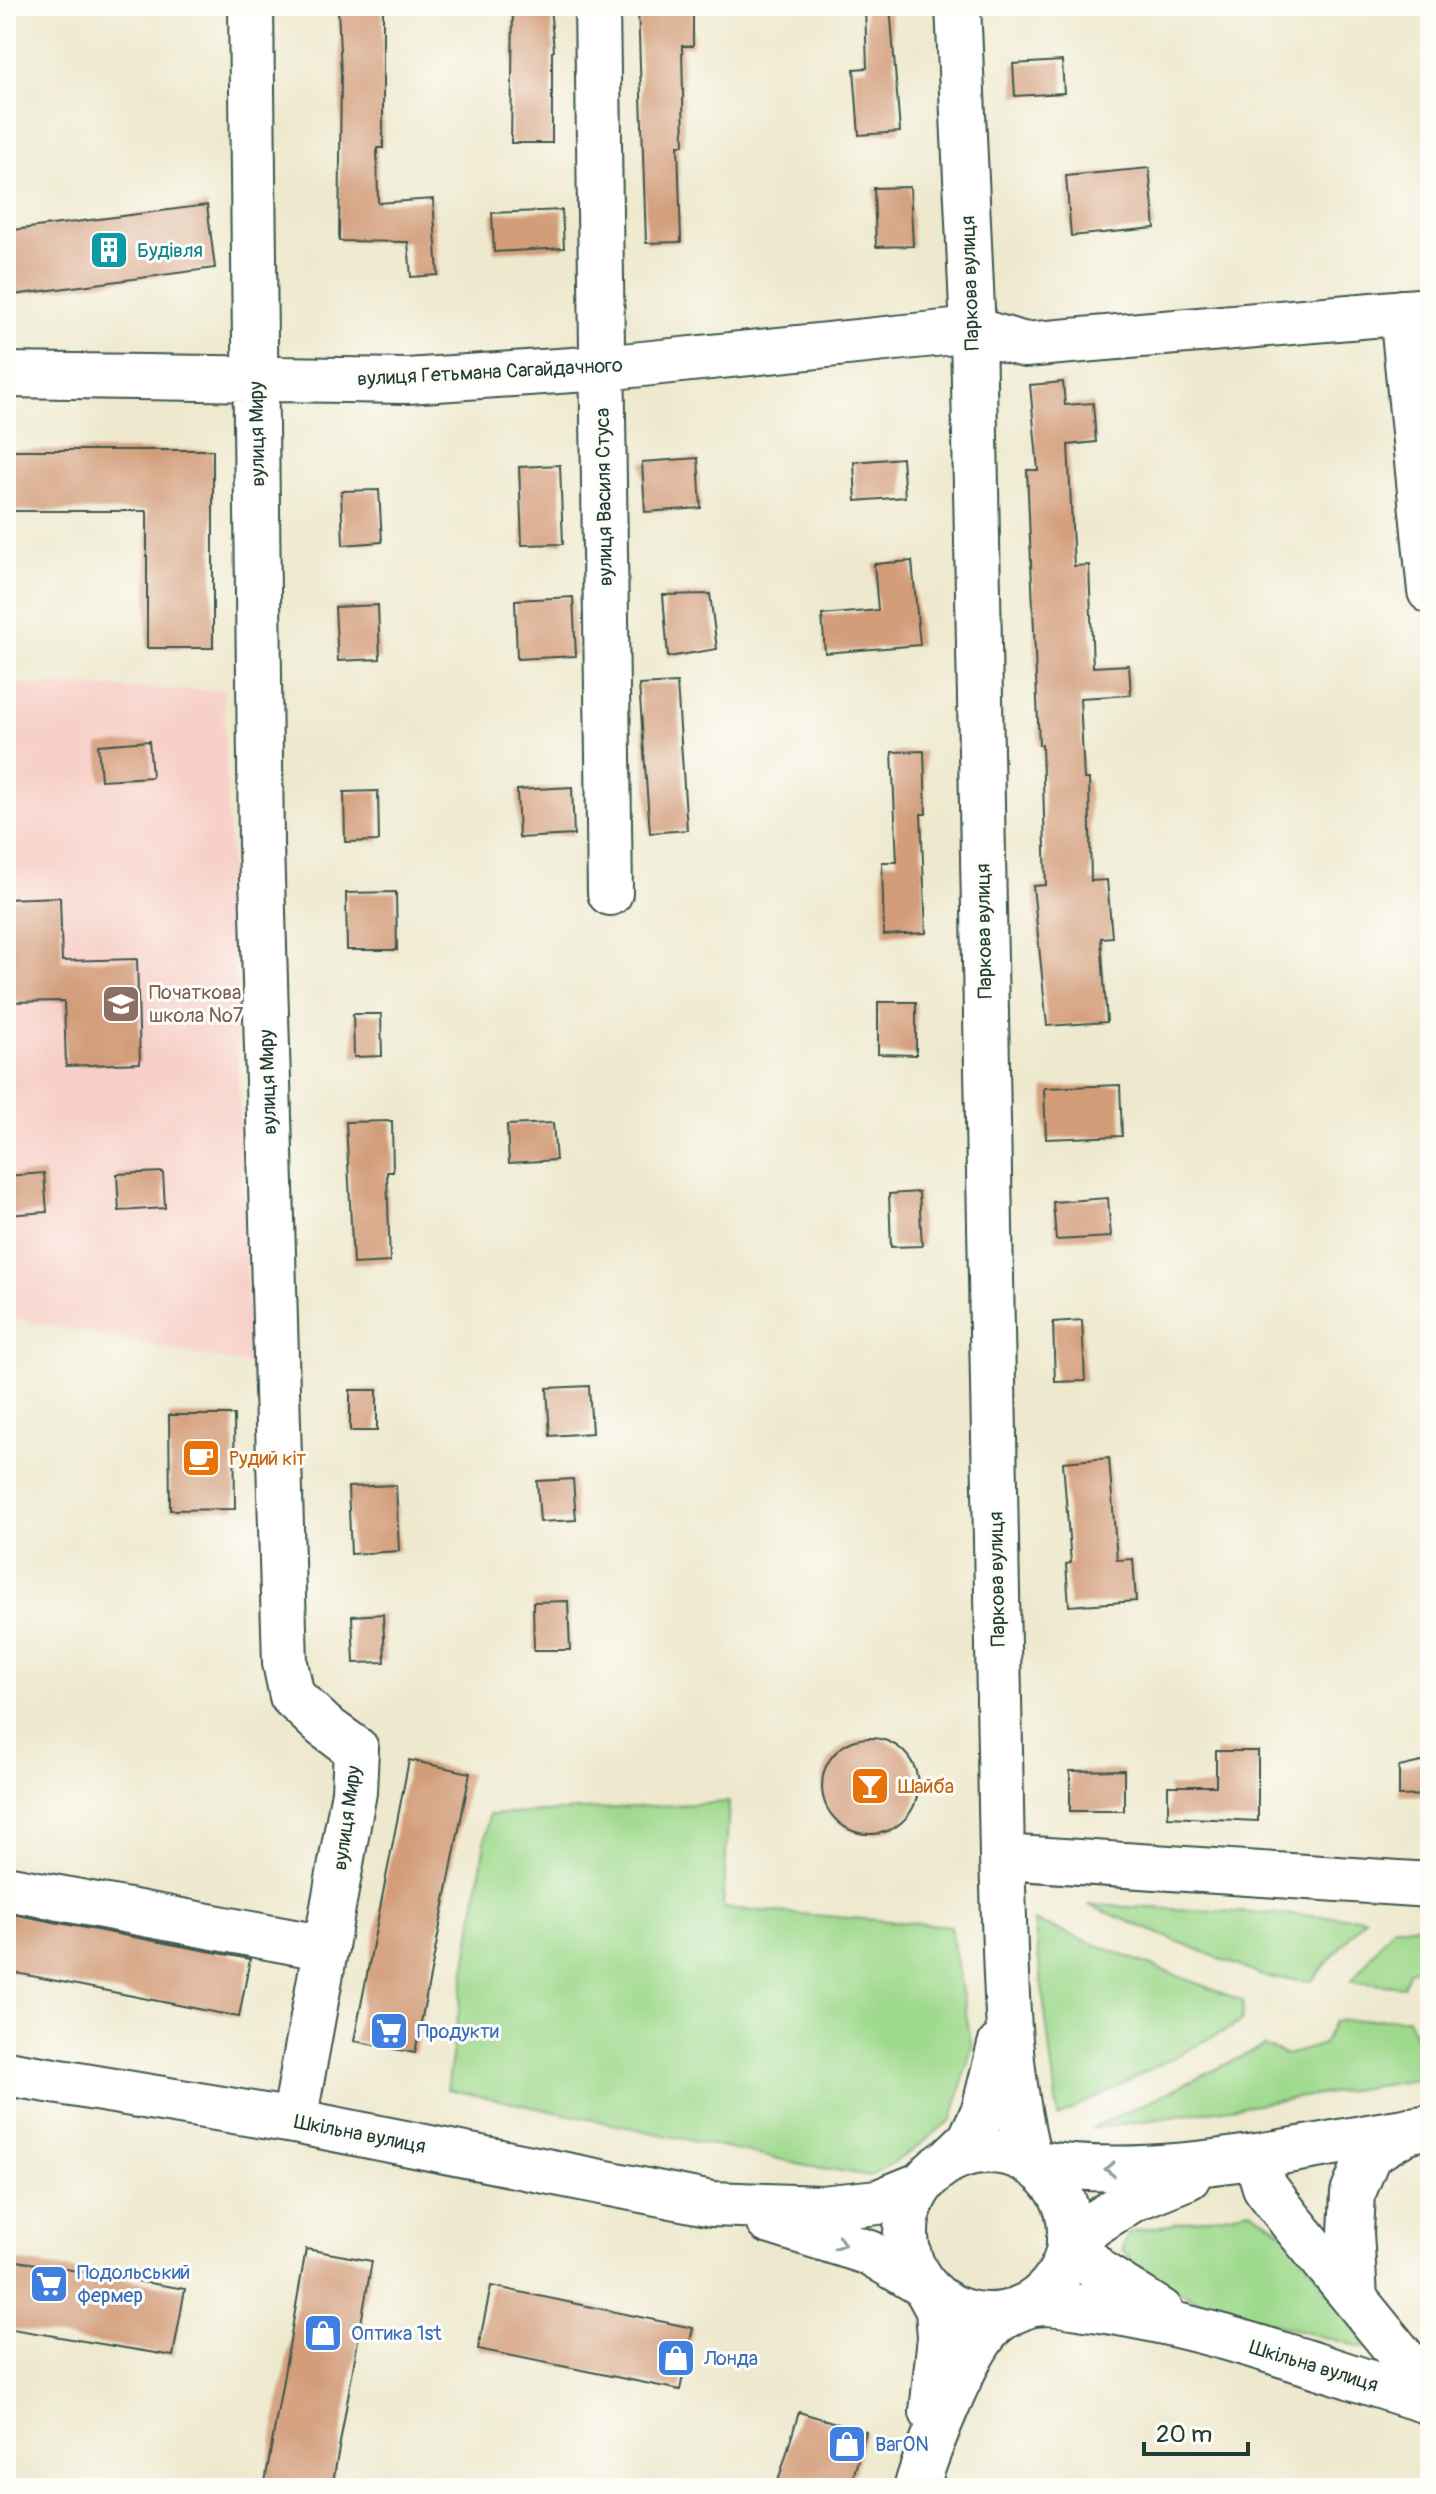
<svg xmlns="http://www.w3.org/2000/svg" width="1436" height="2494" viewBox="0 0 1436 2494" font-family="Pangolin,sans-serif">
	<rect width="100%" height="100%" fill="#fdfcf7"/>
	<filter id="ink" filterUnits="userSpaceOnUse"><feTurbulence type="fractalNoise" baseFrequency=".0125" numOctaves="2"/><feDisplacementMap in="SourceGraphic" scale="16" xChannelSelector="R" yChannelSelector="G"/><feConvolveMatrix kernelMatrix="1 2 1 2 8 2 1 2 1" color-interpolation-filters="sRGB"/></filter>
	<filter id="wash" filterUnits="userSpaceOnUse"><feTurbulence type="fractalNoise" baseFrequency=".006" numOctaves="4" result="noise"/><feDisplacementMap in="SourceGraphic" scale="32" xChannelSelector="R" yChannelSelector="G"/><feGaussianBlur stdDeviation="1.8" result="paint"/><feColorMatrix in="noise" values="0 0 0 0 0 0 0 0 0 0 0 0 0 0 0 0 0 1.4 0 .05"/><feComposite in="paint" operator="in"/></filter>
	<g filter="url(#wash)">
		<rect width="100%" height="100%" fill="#eee9ce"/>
		<path fill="#f7d1c9" d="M 6,684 L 223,691 L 250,1365 L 6,1317 Z"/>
		<path fill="#9ed98c" stroke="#5e8b60" stroke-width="2" d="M 729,1802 L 723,1908 L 950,1926 L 972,2047 L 952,2119 L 911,2152 L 870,2176 L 811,2166 L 447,2089 L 489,1815 Z
			M 1088,1905 L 1365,1918 L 1312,1981 L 1265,1977 Z
			M 1034,1921 L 1243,2001 L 1242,2022 L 1058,2117 Z
			M 1394,1926 L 1430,1926 L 1430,1965 L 1409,1971 L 1403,1987 L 1351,1982 Z
			M 1408,2018 L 1417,2040 L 1430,2045 L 1430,2078 L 1091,2129 L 1264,2046 L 1287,2055 L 1323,2044 L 1334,2021 Z
			M 1251,2210 L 1286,2234 L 1372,2350 L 1217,2309 L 1144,2276 L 1122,2250 L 1129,2232 Z"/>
		<g id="blocks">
			<path fill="#d39d7a" d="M 383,6 L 383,148 L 377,148 L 378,203 L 433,199 L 438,275 L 411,277 L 408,242 L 339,241 L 341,74 L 338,8 Z
				M 550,6 L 554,51 L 552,52 L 552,143 L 511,143 L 513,8 Z
				M 638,6 L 693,6 L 693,46 L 682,46 L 684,145 L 678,145 L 681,242 L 646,243 Z
				M 865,6 L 890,6 L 900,132 L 859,135 L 854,69 L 867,68 Z
				M 1062,61 L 1064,93 L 1015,96 L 1013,64 Z
				M 1149,168 L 1155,228 L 1071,236 L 1066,176 Z
				M 910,187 L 913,246 L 876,247 L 874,188 Z
				M 207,205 L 215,268 L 6,296 L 6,231 Z
				M 562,210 L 564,248 L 494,252 L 492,213 Z
				M 1063,382 L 1065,405 L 1093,403 L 1096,442 L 1068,445 L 1074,566 L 1089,565 L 1093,667 L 1129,665 L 1131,695 L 1080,698 L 1084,779 L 1089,779 L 1091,881 L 1107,880 L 1112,937 L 1101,938 L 1107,1022 L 1047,1026 L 1033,886 L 1046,885 L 1042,745 L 1039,745 L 1027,470 L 1038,470 L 1030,385 Z
				M 6,450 L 213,450 L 213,648 L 147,648 L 147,511 L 6,511 Z
				M 698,458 L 701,508 L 645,512 L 642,462 Z
				M 902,458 L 905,497 L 856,501 L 854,462 Z
				M 560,465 L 563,544 L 522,545 L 519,467 Z
				M 379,490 L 382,542 L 343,545 L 341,491 Z
				M 912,561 L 920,645 L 825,653 L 822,615 L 878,610 L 874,564 Z
				M 710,594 L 717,649 L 668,657 L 663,595 Z
				M 573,597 L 576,656 L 517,659 L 515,600 Z
				M 378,605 L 380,659 L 338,661 L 335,607 Z
				M 677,683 L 687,830 L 650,833 L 639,685 Z
				M 149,741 L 152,777 L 101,780 L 98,745 Z
				M 924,751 L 926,814 L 921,814 L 926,933 L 884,935 L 882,862 L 897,862 L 892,752 Z
				M 572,787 L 574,835 L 519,838 L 517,790 Z
				M 378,791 L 379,841 L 345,842 L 344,792 Z
				M 396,892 L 397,950 L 347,950 L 346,893 Z
				M 60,897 L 62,961 L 137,959 L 140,1063 L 66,1066 L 64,1001 L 6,1002 L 6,899 Z
				M 878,1002 L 916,1002 L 916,1055 L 878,1054 Z
				M 353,1014 L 381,1014 L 382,1056 L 354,1057 Z
				M 1120,1085 L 1122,1136 L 1046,1139 L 1044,1088 Z
				M 392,1121 L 393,1172 L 387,1172 L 390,1262 L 353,1264 L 346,1122 Z
				M 553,1123 L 556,1160 L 509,1163 L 507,1125 Z
				M 163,1172 L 165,1208 L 119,1211 L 117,1174 Z
				M 44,1173 L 47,1212 L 6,1215 L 6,1176 Z
				M 919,1192 L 922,1246 L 891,1247 L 889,1194 Z
				M 1108,1198 L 1111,1237 L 1056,1240 L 1053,1202 Z
				M 1082,1320 L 1085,1381 L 1055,1382 L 1053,1322 Z
				M 589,1386 L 592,1433 L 550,1436 L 547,1388 Z
				M 350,1390 L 377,1390 L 377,1431 L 350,1431 Z
				M 169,1415 L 234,1415 L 235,1509 L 170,1510 Z
				M 1109,1458 L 1117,1560 L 1133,1559 L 1136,1601 L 1069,1606 L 1066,1564 L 1071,1563 L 1063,1462 Z
				M 573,1479 L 576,1520 L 540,1522 L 537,1481 Z
				M 396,1485 L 399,1551 L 351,1554 L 348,1487 Z
				M 568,1601 L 570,1650 L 534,1650 L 533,1602 Z
				M 383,1614 L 385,1662 L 354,1663 L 352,1616 Z
				M822 1786a48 48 0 1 1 96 0a48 48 0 1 1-96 0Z
				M 1216,1751 L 1258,1751 L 1258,1821 L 1168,1817 L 1168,1786 L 1216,1786 Z
				M 409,1760 L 470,1773 L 415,2053 L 354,2041 Z
				M 1430,1760 L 1430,1795 L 1399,1796 L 1399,1767 Z
				M 1124,1770 L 1124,1811 L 1070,1811 L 1070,1771 Z
				M 6,1913 L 250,1959 L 239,2017 L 6,1971 Z
				M 306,2249 L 372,2261 L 332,2488 L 264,2488 Z
				M 6,2259 L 185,2289 L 173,2356 L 6,2328 Z
				M 491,2286 L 693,2328 L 680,2390 L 478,2349 Z
				M 799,2412 L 866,2432 L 850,2488 L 776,2488 Z"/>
		</g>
	</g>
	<g filter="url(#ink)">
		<use href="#blocks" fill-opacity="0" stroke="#3e574b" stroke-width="2"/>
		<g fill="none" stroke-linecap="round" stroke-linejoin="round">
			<g stroke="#3e574b" stroke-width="48">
				<path id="minor" d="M 251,6 L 261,844 L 285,1663 L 292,1696 L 324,1726 L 356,1749 L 354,1792 L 294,2121
					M 597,6 L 610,893
					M 958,6 L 973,330 L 1002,1857
					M 1402,312 L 1430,591
					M 6,375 L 407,381 L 603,368 L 973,330 L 1025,345 L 1430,310
					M 6,1888 L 326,1948
					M 1256,2158 L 1265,2187 L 1291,2221 L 1403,2358 L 1430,2385
					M 949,2160 L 970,2140 L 984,2110 L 1000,2045
					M 1030,2162 C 1004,2063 1006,1958 1002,1857 L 1430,1885
					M 1069,2240 L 1099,2272 L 1161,2311
					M 925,2286 L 938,2310 L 940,2337 L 932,2412
					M 1355,2297 L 1351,2233 L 1353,2193 L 1369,2154 L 1409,2130
					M 916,2488 C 928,2450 966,2350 994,2324 C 1001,2318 1016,2309 1025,2306 C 1043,2300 1067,2305 1085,2308 C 1203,2323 1317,2367 1430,2402"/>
			</g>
			<g stroke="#3e574b" stroke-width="48">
				<path id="major" d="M 6,2073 L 294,2121 L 712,2204 L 821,2208 L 878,2202 L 922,2184
					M906 2233a82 82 0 1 1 164 0a82 82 0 1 1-164 0Z
					M 1030,2162 C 1164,2184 1297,2146 1430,2127
					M 768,2221 L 870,2253 L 925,2286
					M 1069,2240 L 1133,2199 L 1188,2177"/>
			</g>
			<use href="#minor" stroke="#fff" stroke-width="44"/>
			<use href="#major" stroke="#fff" stroke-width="44"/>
		</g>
		<defs><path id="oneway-chevron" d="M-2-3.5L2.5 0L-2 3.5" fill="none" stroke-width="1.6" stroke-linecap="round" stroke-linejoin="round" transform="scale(2)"/></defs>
		<g stroke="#8f9e9a">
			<use href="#oneway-chevron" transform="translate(1110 2169) rotate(179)"/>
			<use href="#oneway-chevron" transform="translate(840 2243) rotate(18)"/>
		</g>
	</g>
	<defs>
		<g id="building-square" transform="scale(2)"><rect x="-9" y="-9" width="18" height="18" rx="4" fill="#0f9aa8" stroke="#fdfcf7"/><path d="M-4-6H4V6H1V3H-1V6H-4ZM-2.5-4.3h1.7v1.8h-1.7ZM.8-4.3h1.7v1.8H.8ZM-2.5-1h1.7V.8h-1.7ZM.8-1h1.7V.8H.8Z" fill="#fff"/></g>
		<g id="school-square" transform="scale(2)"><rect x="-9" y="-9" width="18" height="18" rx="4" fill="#8d6e63" stroke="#fdfcf7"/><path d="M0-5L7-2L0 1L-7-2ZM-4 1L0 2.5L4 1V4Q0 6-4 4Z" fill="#fff"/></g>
		<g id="cafe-square" transform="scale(2)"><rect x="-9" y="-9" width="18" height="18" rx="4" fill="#e8710a" stroke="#fdfcf7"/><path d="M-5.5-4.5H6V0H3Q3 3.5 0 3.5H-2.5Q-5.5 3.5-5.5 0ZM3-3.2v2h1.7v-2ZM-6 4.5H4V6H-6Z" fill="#fff"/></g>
		<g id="bar-square" transform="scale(2)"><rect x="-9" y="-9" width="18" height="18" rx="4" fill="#e8710a" stroke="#fdfcf7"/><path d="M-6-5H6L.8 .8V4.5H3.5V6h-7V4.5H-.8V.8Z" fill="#fff"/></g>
		<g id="supermarket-square" transform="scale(2)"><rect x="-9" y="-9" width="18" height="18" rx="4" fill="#3f7fe0" stroke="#fdfcf7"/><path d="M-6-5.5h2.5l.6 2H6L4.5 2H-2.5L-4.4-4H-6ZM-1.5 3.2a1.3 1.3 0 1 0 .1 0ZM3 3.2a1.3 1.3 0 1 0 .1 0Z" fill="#fff"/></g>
		<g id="shop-square" transform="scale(2)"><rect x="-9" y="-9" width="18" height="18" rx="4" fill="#3f7fe0" stroke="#fdfcf7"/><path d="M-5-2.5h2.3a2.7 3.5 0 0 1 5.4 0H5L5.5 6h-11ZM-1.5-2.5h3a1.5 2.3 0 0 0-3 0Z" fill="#fff"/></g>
	</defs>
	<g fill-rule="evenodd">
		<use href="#building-square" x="109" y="250"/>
		<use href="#school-square" x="121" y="1004"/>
		<use href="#cafe-square" x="201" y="1458"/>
		<use href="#bar-square" x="870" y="1786"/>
		<use href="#supermarket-square" x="389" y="2031"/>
		<use href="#supermarket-square" x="49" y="2284"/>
		<use href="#shop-square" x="323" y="2333"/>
		<use href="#shop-square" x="676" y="2358"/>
		<use href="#shop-square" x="847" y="2444"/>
	</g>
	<g text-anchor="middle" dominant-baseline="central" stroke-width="6" stroke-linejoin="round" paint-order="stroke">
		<g font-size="20" fill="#0d838f" stroke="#fdfcf7" text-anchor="start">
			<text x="137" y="250">Будівля</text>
		</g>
		<g font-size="20" fill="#1f3d34" stroke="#fdfcf7">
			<text transform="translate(970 283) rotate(-92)">Паркова вулиця</text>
			<text transform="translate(490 372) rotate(-3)">вулиця Гетьмана Сагайдачного</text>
			<text transform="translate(257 434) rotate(-91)">вулиця Миру</text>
			<text transform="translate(604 497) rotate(-91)">вулиця Василя Стуса</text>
			<text transform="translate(984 931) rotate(-91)">Паркова вулиця</text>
			<text transform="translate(268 1082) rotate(-92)">вулиця Миру</text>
			<text transform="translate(997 1579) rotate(-91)">Паркова вулиця</text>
			<text transform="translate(347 1818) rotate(-82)">вулиця Миру</text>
			<text transform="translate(360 2134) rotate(11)">Шкільна вулиця</text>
			<text transform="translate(1314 2366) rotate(17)">Шкільна вулиця</text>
		</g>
		<g font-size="20" fill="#785e54" stroke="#fdfcf7" text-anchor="start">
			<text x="149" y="992">Початкова<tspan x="149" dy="23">школа №7</tspan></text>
		</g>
		<g font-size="20" fill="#c56008" stroke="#fdfcf7" text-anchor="start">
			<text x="229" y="1458">Рудий кіт</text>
			<text x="898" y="1786">Шайба</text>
		</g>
		<g font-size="20" fill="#366cbe" stroke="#fdfcf7" text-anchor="start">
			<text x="417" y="2031">Продукти</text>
			<text x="77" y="2272">Подольський<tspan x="77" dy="23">фермер</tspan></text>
			<text x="351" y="2333">Оптика 1st</text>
			<text x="704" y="2358">Лонда</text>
			<text x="875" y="2444">ВагON</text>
		</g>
	</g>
	<rect width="1436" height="2494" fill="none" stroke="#fdfcf7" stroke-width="32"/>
	<path d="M1144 2442v12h104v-12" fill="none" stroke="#1f3d34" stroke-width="4"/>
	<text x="1156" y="2442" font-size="24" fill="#1f3d34" stroke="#fdfcf7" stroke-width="6" paint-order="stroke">20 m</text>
</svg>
